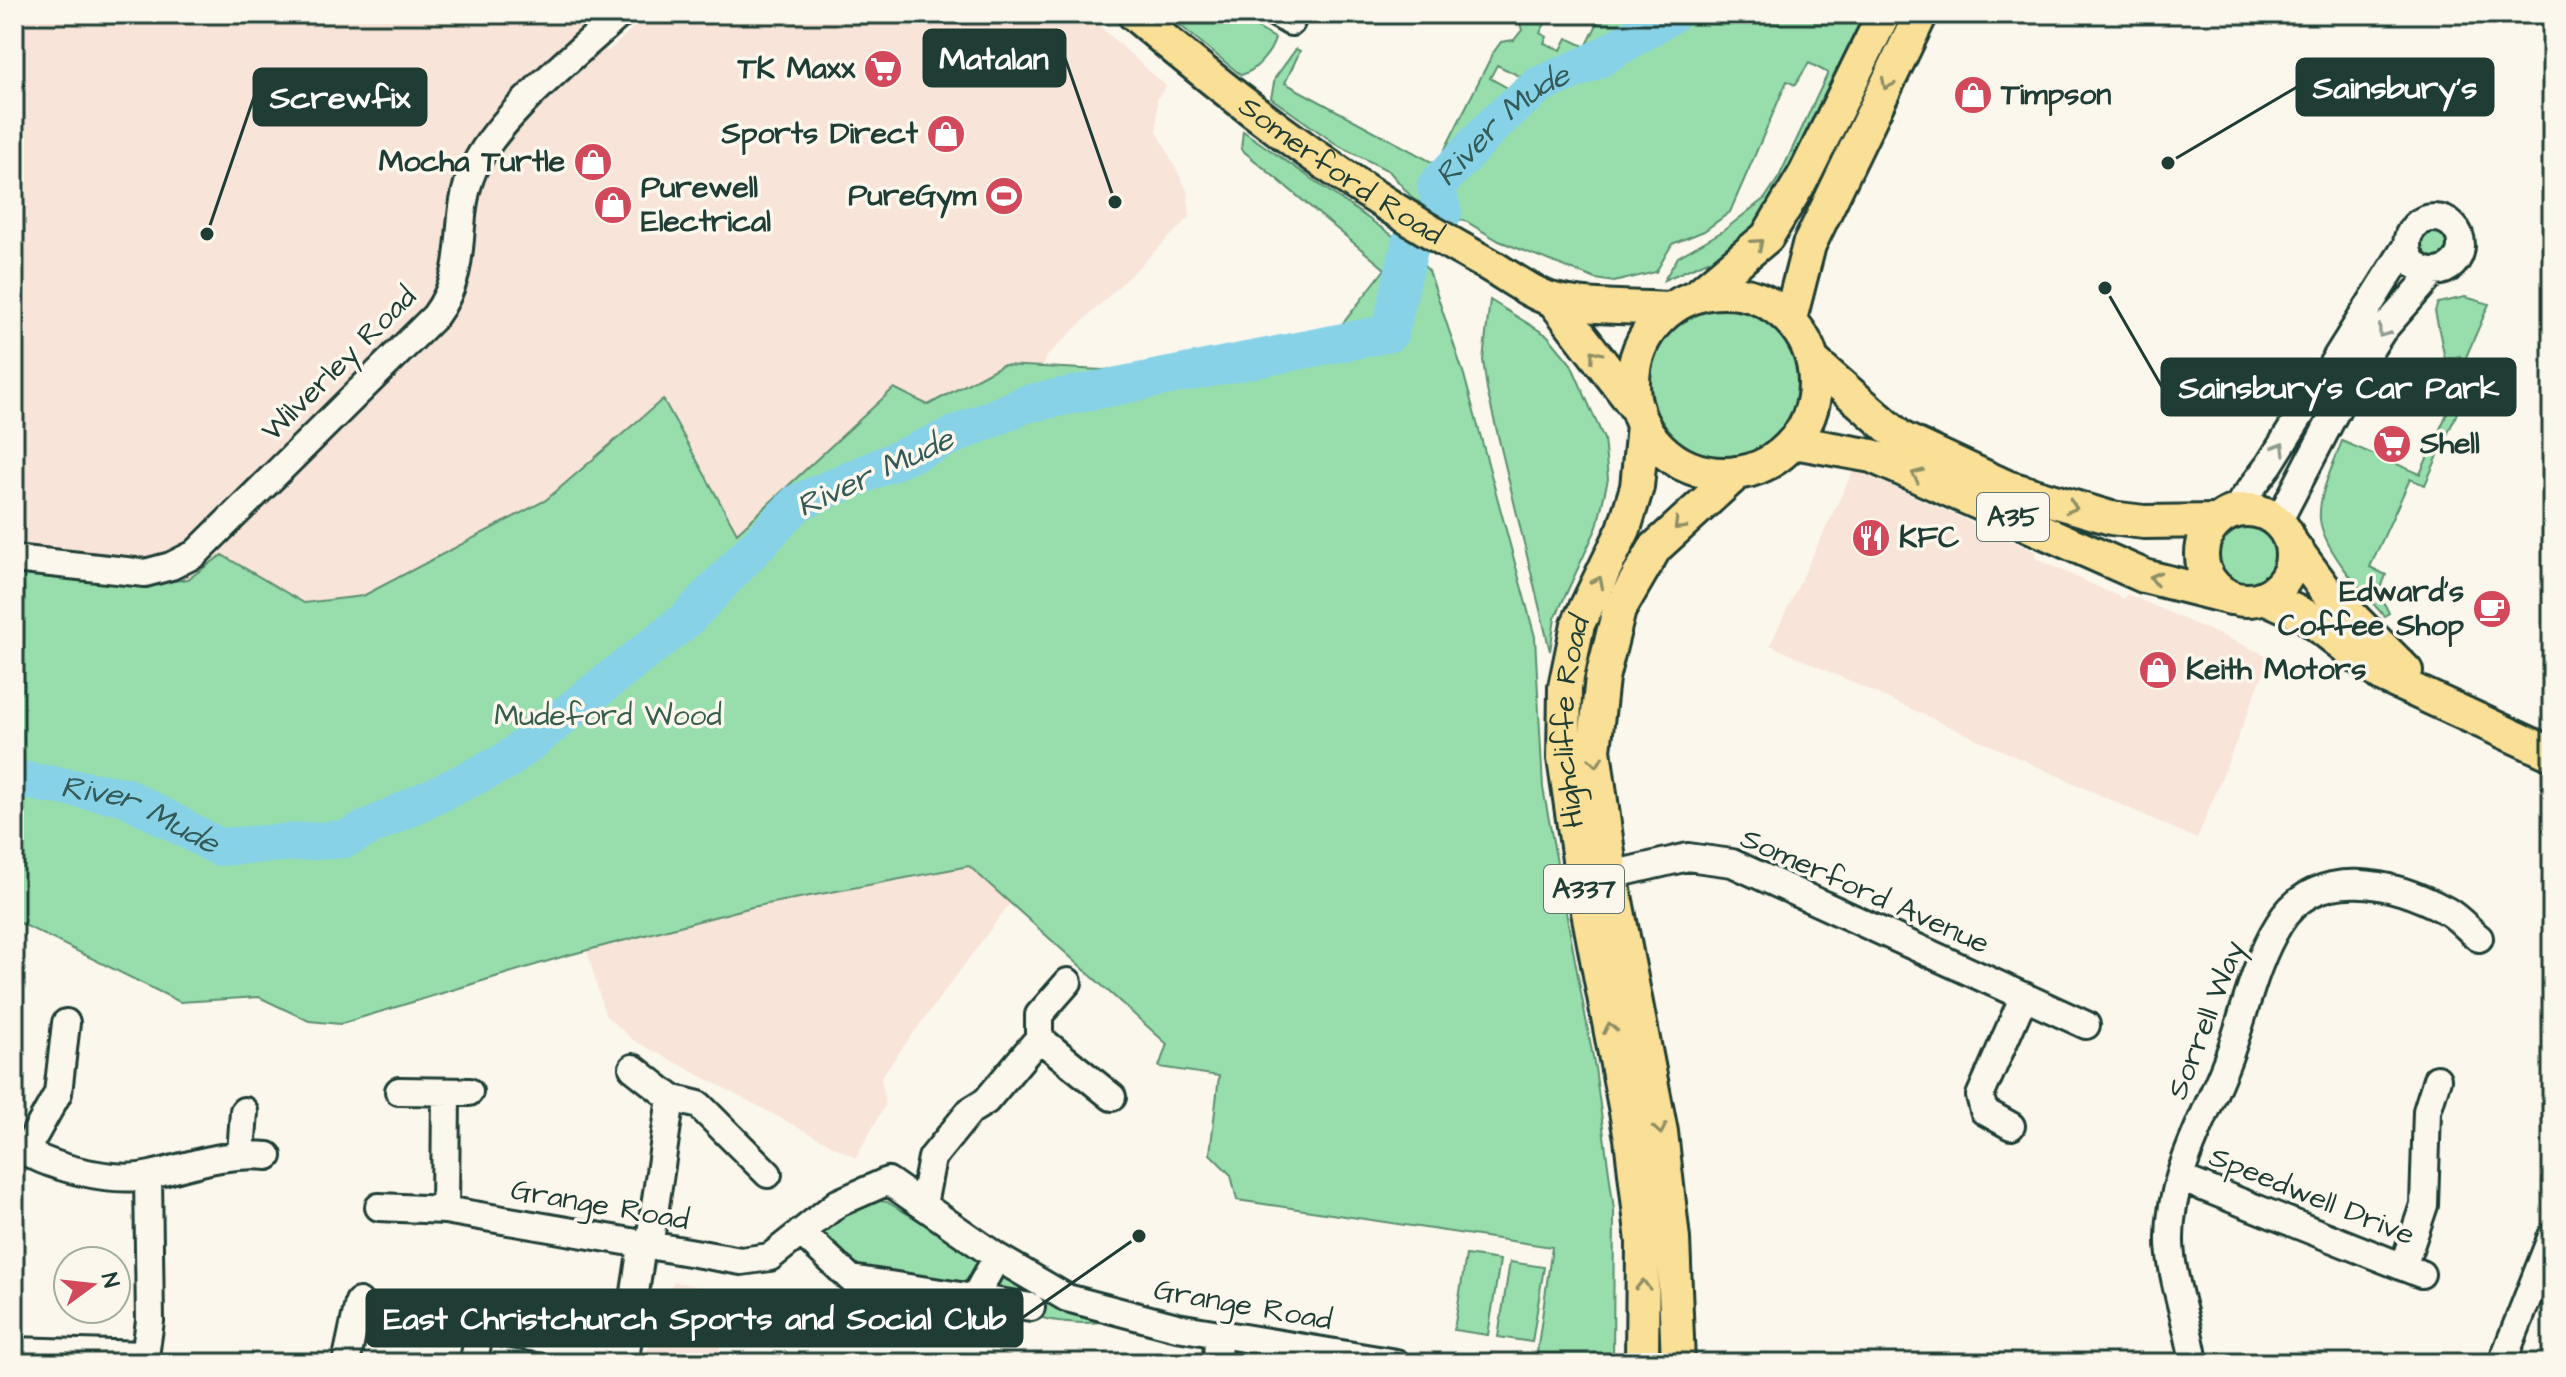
<svg xmlns="http://www.w3.org/2000/svg" width="2566" height="1377" viewBox="0 0 2566 1377" font-family="'Architects Daughter',sans-serif">
	<rect width="100%" height="100%" fill="#fbf7ec"/>
	<filter id="ink" filterUnits="userSpaceOnUse"><feTurbulence type="fractalNoise" baseFrequency=".0125" numOctaves="2"/><feDisplacementMap in="SourceGraphic" scale="16" xChannelSelector="R" yChannelSelector="G"/><feConvolveMatrix kernelMatrix="1 2 1 2 8 2 1 2 1" color-interpolation-filters="sRGB"/></filter>
	<g filter="url(#ink)">
		<path fill="#f8e4d9" d="M 14,14 L 598,14 L 588,25 L 608,52 L 647,14 L 1086,14 L 1166,86 L 1157,99 L 1157,131 L 1188,193 L 1190,217 L 1046,357 L 1043,367 L 1002,365 L 928,405 L 894,388 L 737,534 L 662,399 L 546,500 L 363,596 L 304,603 L 222,556 L 188,579 L 145,585 L 14,570 Z
			M 1854,469 L 2036,552 L 2035,558 L 2124,599 L 2127,594 L 2270,657 L 2197,839 L 1770,645 Z
			M 969,866 L 1010,903 L 881,1077 L 885,1105 L 856,1158 L 633,1040 L 605,1015 L 587,950 L 752,907 Z
			M 675,1282 L 712,1289 L 721,1300 L 719,1363 L 645,1363 L 655,1304 Z"/>
		<path fill="#97deac" stroke="#5b8e70" stroke-width="2" fill-rule="evenodd" d="M 1175,14 L 1206,14 L 1230,26 L 1245,21 L 1275,38 C 1272,52 1255,72 1241,75 L 1171,18 Z
			M 1517,14 L 1550,14 L 1540,33 L 1547,37 L 1544,43 L 1561,50 L 1567,38 L 1586,47 L 1602,14 L 1873,14 L 1779,205 L 1729,252 L 1664,280 L 1678,257 L 1723,231 L 1765,198 L 1779,177 L 1828,73 L 1809,63 L 1795,85 L 1787,81 L 1730,212 L 1704,231 L 1672,244 L 1656,272 L 1614,282 L 1596,279 L 1499,241 L 1467,222 L 1414,200 L 1389,171 L 1339,146 L 1271,98 L 1275,78 L 1296,49 L 1300,51 L 1285,83 L 1437,165 L 1493,53 L 1501,42 L 1514,40 L 1522,30 ZM 1497,65 L 1538,85 L 1538,86 L 1524,97 L 1490,78 Z
			M 1243,131 L 1399,240 L 1429,271 L 1464,375 L 1535,637 L 1543,788 L 1595,1068 L 1614,1210 L 1613,1363 L 1536,1360 L 1552,1247 L 1237,1200 L 1231,1175 L 1210,1154 L 1219,1076 L 1159,1067 L 1167,1044 L 969,866 L 752,907 L 565,956 L 340,1024 L 309,1021 L 259,997 L 180,1002 L 14,920 L 14,570 L 145,585 L 188,579 L 222,555 L 304,603 L 363,596 L 546,500 L 663,399 L 737,533 L 894,388 L 928,405 L 1002,365 L 1103,370 L 1213,360 L 1337,331 L 1385,269 L 1241,149 Z
			M2415 245a19 19 0 1 1 38 0a19 19 0 1 1-38 0Z
			M 2465,297 L 2489,304 L 2463,364 L 2476,370 L 2425,485 L 2410,479 L 2370,567 L 2386,575 L 2379,593 L 2389,613 L 2384,616 C 2364,593 2323,550 2320,519 C 2318,494 2334,464 2342,441 L 2420,474 L 2453,400 L 2451,386 L 2466,382 L 2460,356 L 2445,359 L 2435,311 L 2438,303 Z
			M 1490,300 L 1548,336 L 1571,364 L 1604,439 L 1608,479 L 1597,527 L 1555,618 L 1550,651 L 1487,390 L 1483,360 Z
			M1645 382a78 78 0 1 1 156 0a78 78 0 1 1-156 0Z
			M2219 554a31 31 0 1 1 62 0a31 31 0 1 1-62 0Z
			M 872,1200 L 887,1202 L 972,1252 L 977,1257 L 978,1267 L 970,1281 L 957,1285 L 862,1272 L 820,1233 L 833,1221 Z
			M 1466,1255 L 1500,1260 L 1488,1335 L 1454,1330 Z
			M 1510,1262 L 1544,1267 L 1532,1342 L 1498,1337 Z
			M 1005,1274 L 1100,1322 C 1066,1326 1003,1317 989,1281 Z"/>
		<g fill="none" stroke-linecap="round" stroke-linejoin="round">
			<path stroke="#88d2e8" stroke-width="38" id="s1" d="M 14,779 L 124,796 L 219,847 L 345,839 L 505,762 L 687,619 L 797,503 L 1026,404 L 1390,333 L 1410,244 L 1443,213 L 1436,186 L 1499,119 L 1538,86 L 1597,60 L 1672,14"/>
			<g stroke="#1f3d34" stroke-width="32">
				<path id="minor" d="M 1277,14 L 1291,22
					M2407 245a27 27 0 1 1 54 0a27 27 0 1 1-54 0Z
					M 2234,511 L 2269,465 L 2407,245
					M 2278,522 L 2357,370 L 2382,331 L 2433,273
					M 14,559 L 145,573 L 171,566 L 195,554 L 435,316 C 472,266 451,221 473,170 C 496,117 576,55 620,14
					M 1611,875 L 1688,857 L 1732,863 L 2086,1025
					M 1039,1038 L 1112,1097
					M 633,1068 L 671,1098 L 649,1247
					M 399,1091 L 469,1092
					M 671,1098 L 699,1105 L 768,1174
					M 2011,1126 L 1984,1111 L 1980,1096 L 2024,996
					M 14,1144 C 45,1167 113,1184 151,1175 C 192,1165 226,1152 268,1156
					M 25,1152 L 58,1093 L 66,1023
					M 241,1154 L 244,1111
					M 2180,1178 L 2421,1274
					M 923,1205 L 932,1158 L 970,1111 L 986,1101 L 1039,1038 L 1039,1015 L 1068,982
					M 379,1207 L 445,1210 L 741,1261 L 770,1257 L 838,1203 L 888,1181 L 997,1257 L 1067,1298 L 1177,1327 L 1396,1363
					M 445,1210 L 446,1092
					M 801,1232 L 851,1279 L 1031,1307
					M 2403,1267 L 2424,1205 L 2427,1111 L 2437,1079
					M 974,1298 L 997,1257
					M 14,1351 L 145,1355
					M 474,1360 L 480,1329 L 626,1352 L 642,1246
					M 144,1363 L 150,1321 L 148,1176
					M 346,1363 L 359,1302
					M 1217,1363 L 1218,1336
					M 2194,1363 C 2189,1326 2169,1271 2170,1238 C 2170,1177 2203,1122 2225,1066 C 2244,1020 2252,967 2279,924 C 2316,863 2394,882 2447,911 C 2458,917 2469,930 2479,938
					M 2502,1363 L 2552,1236"/>
			</g>
			<g stroke="#1f3d34" stroke-width="38">
				<g id="major">
					<path id="s2" d="M 1134,14 C 1242,107 1359,194 1484,262 C 1506,274 1531,294 1554,300 C 1584,308 1636,307 1669,309"/>
					<circle cx="1724" cy="383" r="91"/>
					<path d="M 1698,295 L 1767,237 L 1805,174 L 1884,14"/>
					<path d="M 1553,300 L 1637,409"/>
					<path d="M 1790,319 L 1809,245 L 1921,14"/>
					<path d="M 1813,361 L 1901,438 L 2007,487 L 2111,518 L 2144,522 L 2217,521"/>
					<path d="M 1794,442 L 1872,456 L 2144,576 L 2231,598"/>
					<circle cx="2247" cy="555" r="45"/>
					<path d="M 2291,543 L 2327,592 L 2406,671"/>
					<path d="M 2264,597 L 2306,616 L 2383,676 L 2552,754"/>
					<path id="s3" d="M 1642,1363 L 1643,1242 L 1631,1138 L 1582,880 L 1564,758 L 1565,687 L 1578,624 L 1624,529 L 1637,487 L 1643,425"/>
					<path d="M 1678,1363 L 1673,1239 L 1661,1132 L 1611,875 L 1594,750 L 1602,678 L 1619,610 L 1655,548 L 1737,473"/>
				</g>
			</g>
			<use href="#minor" stroke="#fbf7ec" stroke-width="26"/>
			<use href="#major" stroke="#fadf96" stroke-width="32"/>
		</g>
		<defs><path id="oneway-chevron" d="M-2-3.5L2.5 0L-2 3.5" fill="none" stroke-width="1.6" stroke-linecap="round" stroke-linejoin="round" transform="scale(2)"/></defs>
		<g stroke="#8c8e65">
			<use href="#oneway-chevron" transform="translate(1887 84) rotate(116)"/>
			<use href="#oneway-chevron" transform="translate(1758 244) rotate(-41)"/>
			<use href="#oneway-chevron" transform="translate(1595 355) rotate(-127)"/>
			<use href="#oneway-chevron" transform="translate(1917 475) rotate(-157)"/>
			<use href="#oneway-chevron" transform="translate(2072 507) rotate(17)"/>
			<use href="#oneway-chevron" transform="translate(1679 525) rotate(135)"/>
			<use href="#oneway-chevron" transform="translate(2155 578) rotate(-165)"/>
			<use href="#oneway-chevron" transform="translate(1598 582) rotate(-64)"/>
			<use href="#oneway-chevron" transform="translate(1596 762) rotate(83)"/>
			<use href="#oneway-chevron" transform="translate(1610 1028) rotate(-101)"/>
			<use href="#oneway-chevron" transform="translate(1660 1129) rotate(80)"/>
			<use href="#oneway-chevron" transform="translate(1643 1285) rotate(-89)"/>
		</g>
		<g stroke="#8d9a90">
			<use href="#oneway-chevron" transform="translate(2383 332) rotate(126)"/>
			<use href="#oneway-chevron" transform="translate(2280 448) rotate(-58)"/>
		</g>
	</g>
	<defs>
		<g id="supermarket-disc" transform="scale(2)"><circle r="9.5" fill="#d1495b" stroke="#fbf7ec"/><path d="M-6-5.5h2.5l.6 2H6L4.5 2H-2.5L-4.4-4H-6ZM-1.5 3.2a1.3 1.3 0 1 0 .1 0ZM3 3.2a1.3 1.3 0 1 0 .1 0Z" fill="#fff"/></g>
		<g id="shop-disc" transform="scale(2)"><circle r="9.5" fill="#d1495b" stroke="#fbf7ec"/><path d="M-5-2.5h2.3a2.7 3.5 0 0 1 5.4 0H5L5.5 6h-11ZM-1.5-2.5h3a1.5 2.3 0 0 0-3 0Z" fill="#fff"/></g>
		<g id="stadium-disc" transform="scale(2)"><circle r="9.5" fill="#d1495b" stroke="#fbf7ec"/><path d="M0-5a6.5 5 0 1 0 0 10a6.5 5 0 1 0 0-10ZM-3.5-1.8h7v3.6h-7Z" fill="#fff"/></g>
		<g id="restaurant-disc" transform="scale(2)"><circle r="9.5" fill="#d1495b" stroke="#fbf7ec"/><path d="M-5-6h1v4h1v-4h1v4h1v-4h1v5L-1.5 .5V6h-2V.5L-5-1ZM5-6V6H3V1.5H1.5Q1.5-4 5-6Z" fill="#fff"/></g>
		<g id="cafe-disc" transform="scale(2)"><circle r="9.5" fill="#d1495b" stroke="#fbf7ec"/><path d="M-5.5-4.5H6V0H3Q3 3.5 0 3.5H-2.5Q-5.5 3.5-5.5 0ZM3-3.2v2h1.7v-2ZM-6 4.5H4V6H-6Z" fill="#fff"/></g>
	</defs>
	<g fill-rule="evenodd">
		<use href="#supermarket-disc" x="883" y="69"/>
		<use href="#shop-disc" x="1973" y="95"/>
		<use href="#shop-disc" x="946" y="134"/>
		<use href="#shop-disc" x="593" y="162"/>
		<use href="#stadium-disc" x="1004" y="196"/>
		<use href="#shop-disc" x="613" y="205"/>
		<use href="#supermarket-disc" x="2392" y="444"/>
		<use href="#restaurant-disc" x="1871" y="538"/>
		<use href="#cafe-disc" x="2492" y="609"/>
		<use href="#shop-disc" x="2158" y="670"/>
	</g>
	<g text-anchor="middle" dominant-baseline="central" stroke-width="7" stroke-linejoin="round" paint-order="stroke">
		<g fill="#fbf7ec" stroke="#61756b" stroke-width="2">
			<rect x="1977" y="493" width="72" height="48" rx="6"/>
			<rect x="1544" y="865" width="80" height="48" rx="6"/>
		</g>
		<g font-size="28" font-weight="bold" fill="#1f3d34">
			<text x="2013" y="517">A35</text>
			<text x="1584" y="889">A337</text>
		</g>
		<g font-size="30" font-weight="bold" fill="#1f3d34" stroke="#fbf7ec" text-anchor="end">
			<text x="855" y="69">TK Maxx</text>
			<text x="2001" y="95" text-anchor="start">Timpson</text>
			<text x="918" y="134">Sports Direct</text>
			<text x="565" y="162">Mocha Turtle</text>
			<text x="641" y="188" text-anchor="start">Purewell<tspan x="641" dy="34">Electrical</tspan></text>
			<text x="976" y="196">PureGym</text>
			<text x="2420" y="444" text-anchor="start">Shell</text>
			<text x="1899" y="538" text-anchor="start">KFC</text>
			<text x="2464" y="592">Edward‘s<tspan x="2464" dy="34">Coffee Shop</tspan></text>
			<text x="2186" y="670" text-anchor="start">Keith Motors</text>
		</g>
		<g font-size="30" fill="#1f3d34" stroke="#fbf7ec">
			<text stroke="none"><textPath href="#s2" startOffset="260">Somerford Road</textPath></text>
			<text transform="translate(339 364) rotate(-45)">Wilverley Road</text>
			<text stroke="none"><textPath href="#s3" startOffset="648">Highcliffe Road</textPath></text>
			<text transform="translate(1865 891) rotate(24)">Somerford Avenue</text>
			<text transform="translate(2206 1020) rotate(-69)">Sorrell Way</text>
			<text transform="translate(2312 1196) rotate(22)">Speedwell Drive</text>
			<text transform="translate(600 1205) rotate(10)">Grange Road</text>
			<text transform="translate(1243 1305) rotate(10)">Grange Road</text>
		</g>
		<g font-size="30" fill="#375d4c" stroke="#fbf7ec">
			<text x="608" y="716">Mudeford Wood</text>
		</g>
		<g font-size="32" font-style="italic" fill="#345b58" stroke="#fbf7ec">
			<text stroke="none"><textPath href="#s1" startOffset="1790">River Mude</textPath></text>
			<text transform="translate(875 473) rotate(-25)">River Mude</text>
			<text stroke="none"><textPath href="#s1" startOffset="132">River Mude</textPath></text>
		</g>
	</g>
	<path fill="none" stroke="#1f3d34" stroke-width="3" d="M1115 202L1065 58M2168 163L2297 87M207 234L254 97M2105 288L2162 387M1139 1236L1022 1318"/>
	<g fill="#1f3d34" stroke="#fbf7ec" stroke-width="3">
		<circle cx="1115" cy="202" r="8"/>
		<circle cx="2168" cy="163" r="8"/>
		<circle cx="207" cy="234" r="8"/>
		<circle cx="2105" cy="288" r="8"/>
		<circle cx="1139" cy="1236" r="8"/>
	</g>
	<g fill="#1f3d34" stroke="#1f3d34" stroke-width="3">
		<rect x="924" y="30" width="141" height="56" rx="8"/>
		<rect x="2297" y="59" width="196" height="56" rx="8"/>
		<rect x="254" y="69" width="172" height="56" rx="8"/>
		<rect x="2162" y="359" width="353" height="56" rx="8"/>
		<rect x="367" y="1290" width="655" height="56" rx="8"/>
	</g>
	<g font-size="32" text-anchor="middle" font-weight="bold" fill="#fff">
		<text x="994" y="69">Matalan</text>
		<text x="2395" y="98">Sainsbury's</text>
		<text x="340" y="108">Screwfix</text>
		<text x="2339" y="398">Sainsbury's Car Park</text>
		<text x="695" y="1329">East Christchurch Sports and Social Club</text>
	</g>
	<rect width="2566" height="1377" fill="none" stroke="#fbf7ec" stroke-width="48"/>
	<rect x="24" y="24" width="2518" height="1329" fill="none" stroke="#1f3d34" stroke-width="3" filter="url(#ink)"/>
	<g transform="translate(92 1285) rotate(75)"><circle r="38" fill="#fbf7ec" stroke="#a3ada2" stroke-width="2"/>
	<path d="M0-6L14 30L0 20L-14 30Z" fill="#d1495b"/>
	<text y="-12" font-size="22" font-weight="bold" text-anchor="middle" fill="#1f3d34">N</text>
	</g>
</svg>
